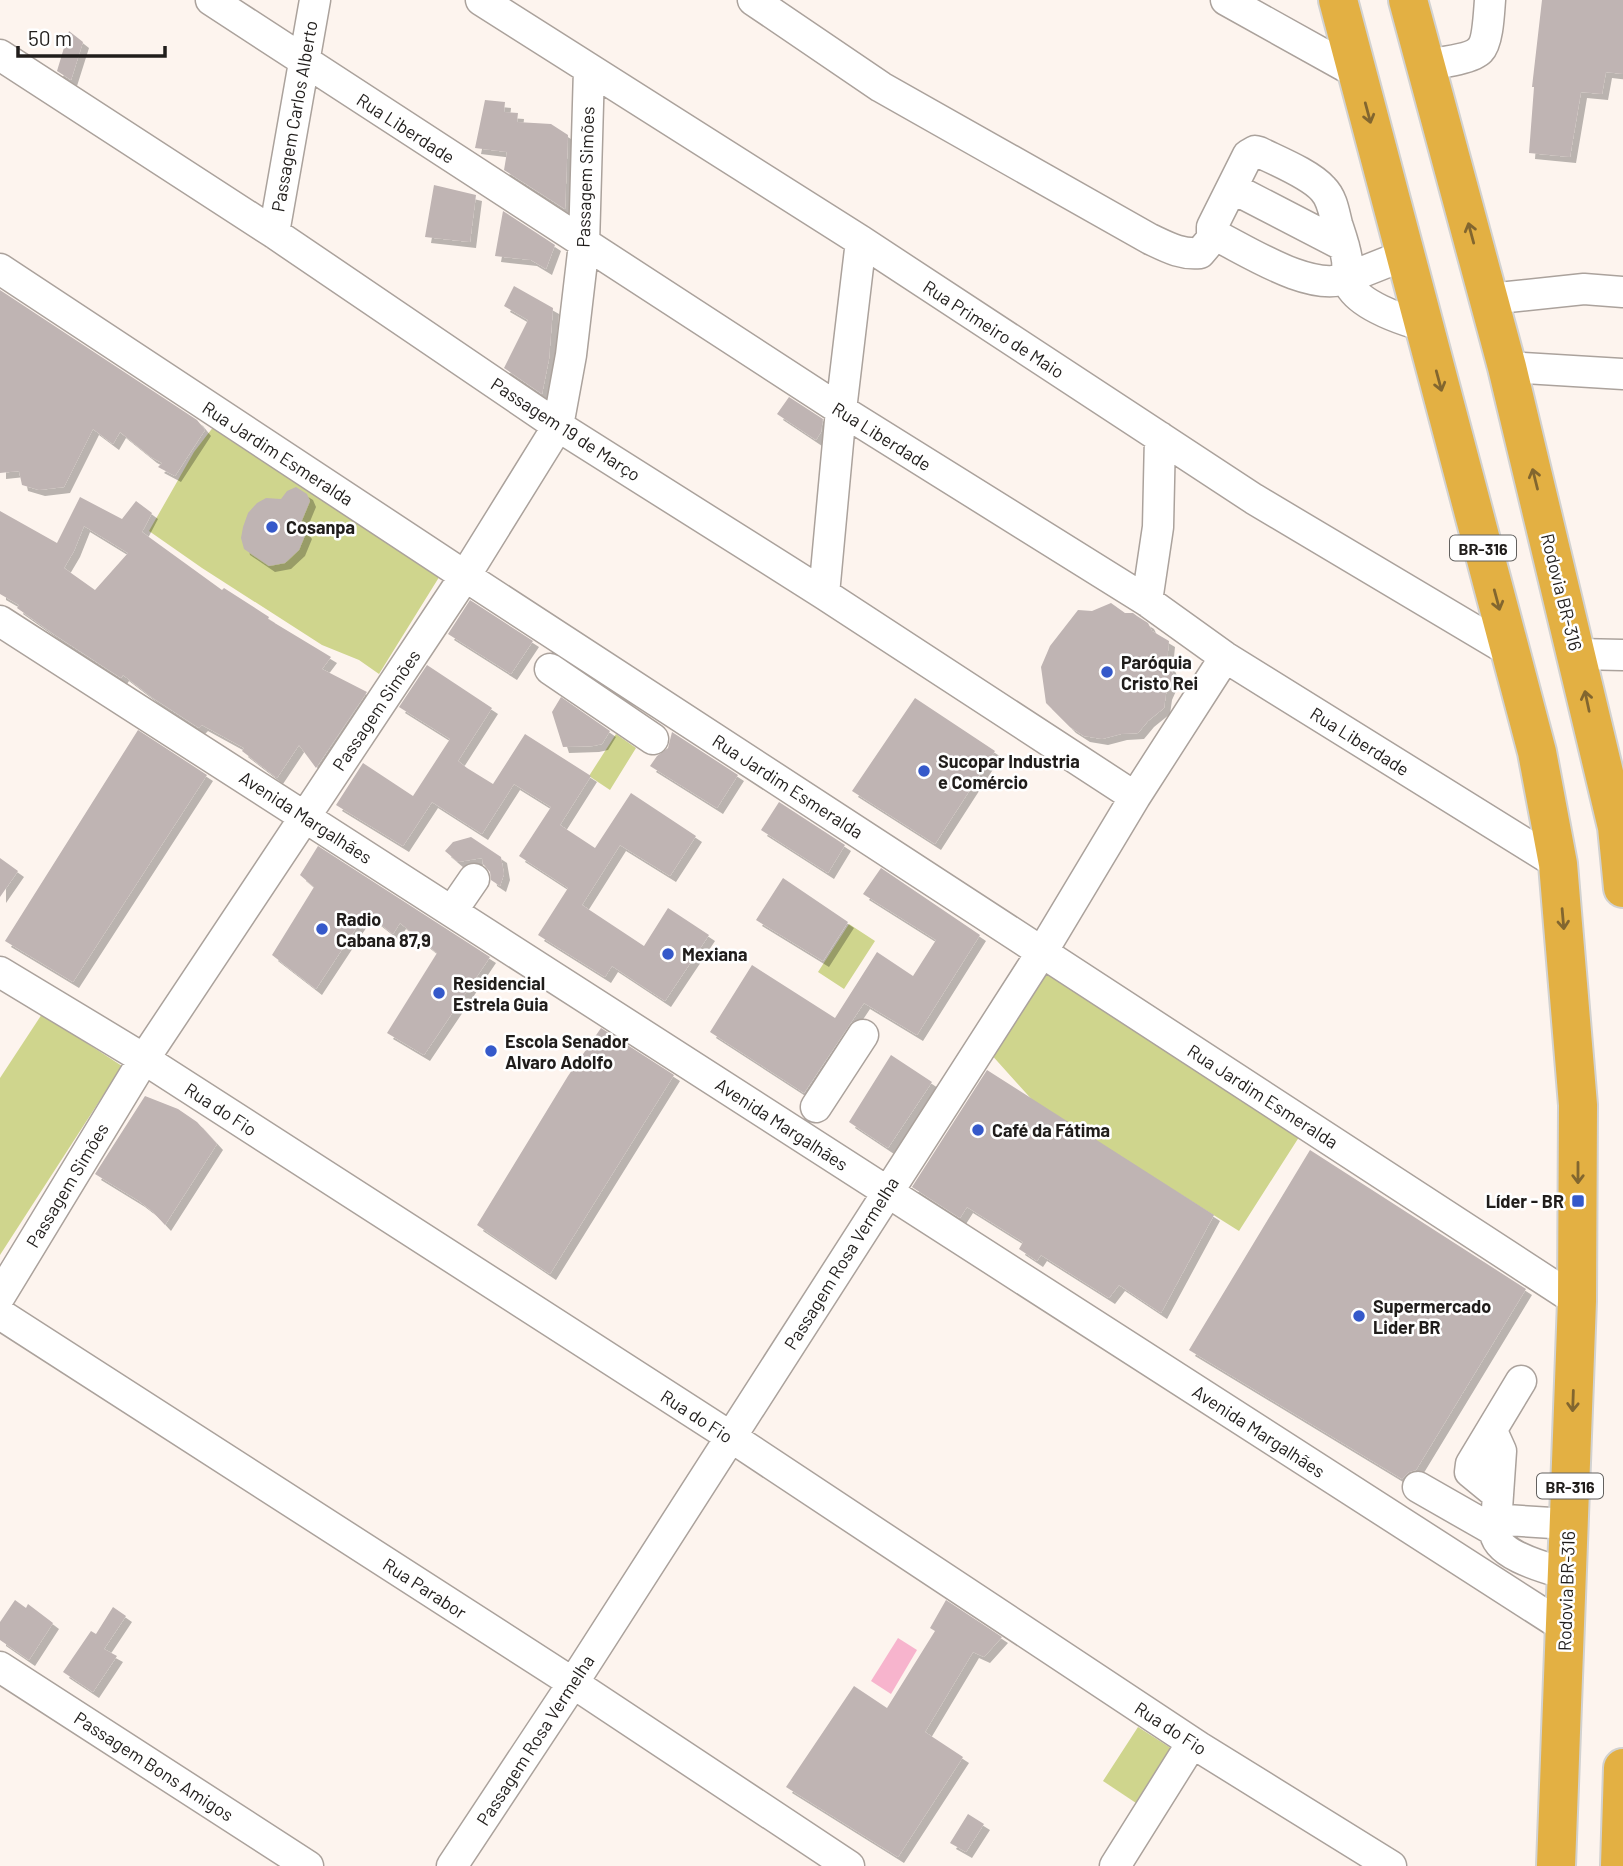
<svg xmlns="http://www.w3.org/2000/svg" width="1623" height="1866" viewBox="0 0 1623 1866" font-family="Barlow,sans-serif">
	<defs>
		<filter id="shadow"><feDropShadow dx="6" dy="6" stdDeviation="0" flood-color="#0004"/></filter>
	</defs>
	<rect width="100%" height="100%" fill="#fdf4ee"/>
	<path fill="#cfd58d" d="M 214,426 L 233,442 L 265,456 L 446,566 L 379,674 L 359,660 L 322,645 L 202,568 L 149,531 L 194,452 Z
		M 616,734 L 636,748 L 610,790 L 589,776 Z
		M 849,924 L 875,941 L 844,989 L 818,972 Z
		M 1044,964 L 1301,1134 L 1239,1231 L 1035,1103 L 989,1052 Z
		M 42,1014 L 122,1066 L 0,1255 L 0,1078 Z
		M 1138,1727 L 1177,1752 L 1142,1807 L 1103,1781 Z"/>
	<path fill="#f7b4cd" d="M 898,1638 L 917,1650 L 891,1694 L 871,1681 Z"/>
	<path fill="#bfb4b3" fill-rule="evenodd" filter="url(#shadow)" d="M 1542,0 L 1623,0 L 1623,74 L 1606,72 L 1602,94 L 1581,92 L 1570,157 L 1529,153 L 1534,87 L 1532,87 Z
		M 69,31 L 83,42 L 71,80 L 57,71 Z
		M 485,100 L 505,102 L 504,112 L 518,113 L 517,122 L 551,124 L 568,135 L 565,209 L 504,170 L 507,152 L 475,148 Z
		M 434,185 L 476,195 L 470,242 L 425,237 Z
		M 503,211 L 555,245 L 546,269 L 531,260 L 495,256 Z
		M 514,286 L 553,308 L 549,359 L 542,394 L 504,368 L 528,320 L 504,306 Z
		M 0,290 L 197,420 L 205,430 L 175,476 L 158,467 L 162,463 L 151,457 L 120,432 L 113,444 L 93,429 L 64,487 L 39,490 L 22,485 L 19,471 L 0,473 Z
		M 789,397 L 823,419 L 821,432 L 816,440 L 777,414 Z
		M 296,487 L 307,494 L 310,501 L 300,525 L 306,533 L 299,550 L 285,563 L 269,566 L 244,549 L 241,538 L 243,527 L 248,513 L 257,503 L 266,498 L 281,499 L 287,491 Z
		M 80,497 L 122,519 L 136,501 L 152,513 L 142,532 L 222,590 L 224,588 L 269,617 L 268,619 L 331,657 L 322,669 L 367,692 L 316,768 L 299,745 L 277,778 L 242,751 L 244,748 L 202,725 L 199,728 L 153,698 L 123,675 L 121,678 L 55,635 L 17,608 L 19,605 L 0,594 L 0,511 L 57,543 ZM 84,526 L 128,553 L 95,590 L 64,568 L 74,551 Z
		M 470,600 L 533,641 L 511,674 L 448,634 Z
		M 1111,603 L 1125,613 L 1133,613 L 1137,616 L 1148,623 L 1152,631 L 1169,641 L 1167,661 L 1174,676 L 1166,694 L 1164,708 L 1148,721 L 1138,733 L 1121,734 L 1102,739 L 1084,736 L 1070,727 L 1046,703 L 1041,667 L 1050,646 L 1078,610 L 1092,611 Z
		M 427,665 L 492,708 L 458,761 L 467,768 L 493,784 L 525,734 L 591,776 L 560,825 L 595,848 L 631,793 L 696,836 L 670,876 L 620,845 L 582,905 L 644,946 L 668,908 L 709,935 L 665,1001 L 612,966 L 605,977 L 538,935 L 568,888 L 519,856 L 551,807 L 514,784 L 482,834 L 432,802 L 403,846 L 336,805 L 363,763 L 413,796 L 450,739 L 399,707 Z
		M 561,697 L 610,731 L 602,744 L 593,746 L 563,747 L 552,712 Z
		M 915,698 L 995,751 L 935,844 L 852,791 Z
		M 138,730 L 207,775 L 73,982 L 5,941 Z
		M 672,732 L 738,775 L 717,808 L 650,766 L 657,756 L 668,748 Z
		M 779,802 L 845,845 L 828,873 L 761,830 Z
		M 471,837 L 501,857 L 504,874 L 500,886 L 491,880 L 490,872 L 483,864 L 482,858 L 458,862 L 445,851 L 453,842 Z
		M 318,846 L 490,957 L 424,1055 L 387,1033 L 437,953 L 400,923 L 393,934 L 366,913 L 316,989 L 272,955 L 314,887 L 300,875 Z
		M 0,858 L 18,871 L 0,897 Z
		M 881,868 L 980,935 L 917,1035 L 864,1003 L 804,1093 L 710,1032 L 752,965 L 835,1018 L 877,952 L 913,976 L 936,940 L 863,894 Z
		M 783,878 L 848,922 L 823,961 L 756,920 Z
		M 601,1028 L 674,1075 L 550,1274 L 477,1225 L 568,1076 Z
		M 891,1055 L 932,1082 L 888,1148 L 849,1122 Z
		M 987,1070 L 1214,1215 L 1161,1313 L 1119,1285 L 1109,1298 L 1041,1255 L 1037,1261 L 1019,1249 L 1023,1242 L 967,1207 L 960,1218 L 912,1187 Z
		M 145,1096 L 178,1109 L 197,1122 L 217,1144 L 165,1225 L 152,1211 L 139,1201 L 95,1174 Z
		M 1310,1150 L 1526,1289 L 1416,1470 L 1409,1472 L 1402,1479 L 1189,1350 Z
		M 15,1600 L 26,1608 L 28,1604 L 53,1623 L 29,1660 L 0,1640 L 0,1622 Z
		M 946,1600 L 1002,1637 L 984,1657 L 973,1652 L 925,1732 L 963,1757 L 898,1857 L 786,1787 L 854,1686 L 887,1708 L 935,1631 L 930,1628 Z
		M 113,1607 L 126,1616 L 104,1649 L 117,1656 L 93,1692 L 63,1672 L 91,1631 L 96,1634 Z
		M 968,1814 L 984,1824 L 966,1852 L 950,1843 Z"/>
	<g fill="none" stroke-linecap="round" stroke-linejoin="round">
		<g stroke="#aba29c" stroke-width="33">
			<path id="minor" d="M 211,0 L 841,410 L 1147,601 L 1225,657 L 1558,864
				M 481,0 L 861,241 L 1254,499 L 1511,652
				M 753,0 L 881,87 L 1150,239 C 1167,247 1181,255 1200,253 L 1215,235
				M 1226,0 L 1357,73
				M 0,55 L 274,233 L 558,426 L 824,594 L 1135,797
				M 1425,65 C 1438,63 1472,59 1480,50 C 1488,42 1489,12 1490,0
				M 1232,188 L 1344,246
				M 274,233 L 315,0
				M 1405,255 L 1347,278 C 1311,293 1248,251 1215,235 L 1212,232 L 1212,227 L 1248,155 L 1255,151 L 1259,152 C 1277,161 1310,174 1323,189 C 1332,198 1334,212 1337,224 C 1341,236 1345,247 1347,260 C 1348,267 1346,275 1348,281 C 1355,305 1403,320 1424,326
				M 0,269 L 465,576 L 1577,1301
				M 1489,299 L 1584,289 L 1623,292
				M 1507,367 L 1623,374
				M 824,594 L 841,410 L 861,241
				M 1147,601 L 1158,527 L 1160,437
				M 0,621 L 1564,1627
				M 1577,654 L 1623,655
				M 550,669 L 653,739
				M 452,911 L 474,879
				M 0,972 L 144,1059 L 731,1437 L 1199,1747 L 1391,1866
				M 816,1107 L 863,1035
				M 0,1296 L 144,1059 L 465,576 L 558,426 L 571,355 L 584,244 L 589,69
				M 0,1314 L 573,1683 L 849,1866
				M 1492,1431 L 1501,1451 L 1497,1509
				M 1418,1487 L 1495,1531 C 1495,1555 1546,1568 1566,1574
				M 1498,1495 L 1470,1472 L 1471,1464 L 1521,1381
				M 1495,1531 L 1506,1520 L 1568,1524
				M 0,1667 L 308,1866
				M 452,1866 L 573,1683 L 1042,952 L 1135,797 L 1225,657
				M 1115,1866 L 1192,1743"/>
		</g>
		<g stroke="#d2d2d1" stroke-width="42">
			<path id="highway" d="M 1338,0 L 1537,752 L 1558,864 L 1578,1105 L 1577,1301 L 1556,1866
				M 1408,0 L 1507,367 L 1617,827 L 1623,888
				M 1620,1866 L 1623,1768"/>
		</g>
		<use href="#minor" stroke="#fff" stroke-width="30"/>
		<use href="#highway" stroke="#e3b043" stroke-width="38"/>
	</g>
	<defs><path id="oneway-shaft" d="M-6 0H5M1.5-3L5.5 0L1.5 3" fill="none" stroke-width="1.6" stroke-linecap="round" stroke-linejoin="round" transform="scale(1.75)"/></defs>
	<g stroke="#82662f">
		<use href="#oneway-shaft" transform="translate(1368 113) rotate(75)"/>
		<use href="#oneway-shaft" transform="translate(1471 233) rotate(-105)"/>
		<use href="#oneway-shaft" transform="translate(1439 381) rotate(75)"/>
		<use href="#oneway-shaft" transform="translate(1535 479) rotate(-104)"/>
		<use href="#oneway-shaft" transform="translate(1497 600) rotate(75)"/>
		<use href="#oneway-shaft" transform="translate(1587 701) rotate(-102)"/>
		<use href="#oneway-shaft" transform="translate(1563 919) rotate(85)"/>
		<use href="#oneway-shaft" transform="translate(1578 1173) rotate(90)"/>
		<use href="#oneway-shaft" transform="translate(1573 1401) rotate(92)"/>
	</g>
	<g fill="#3559ca" stroke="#fff" stroke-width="2.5">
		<circle cx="272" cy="527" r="7"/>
		<circle cx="1107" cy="672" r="7"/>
		<circle cx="924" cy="771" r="7"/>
		<circle cx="322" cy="929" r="7"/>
		<circle cx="668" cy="954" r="7"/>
		<circle cx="439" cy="993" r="7"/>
		<circle cx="491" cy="1051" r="7"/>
		<circle cx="978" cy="1130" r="7"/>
		<rect x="1571" y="1194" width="14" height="14" rx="3.5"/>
		<circle cx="1359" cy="1316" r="7"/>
	</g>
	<g text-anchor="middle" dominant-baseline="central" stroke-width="5" stroke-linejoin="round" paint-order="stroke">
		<g fill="#fff" stroke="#63615f" stroke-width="2">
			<rect x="1450" y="535.5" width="66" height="25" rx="5"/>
			<rect x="1537" y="1473.5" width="66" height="25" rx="5"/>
		</g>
		<g font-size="16" font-weight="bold" fill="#201d1b">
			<text x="1483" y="548">BR-316</text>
			<text x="1570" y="1486">BR-316</text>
		</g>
		<g font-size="18" fill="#201d1b" stroke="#fff">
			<text transform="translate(294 116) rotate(-80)">Passagem Carlos Alberto</text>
			<text transform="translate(406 128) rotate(33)">Rua Liberdade</text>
			<text transform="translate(585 177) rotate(-88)">Passagem Simões</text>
			<text transform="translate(994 329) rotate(33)">Rua Primeiro de Maio</text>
			<text transform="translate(566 429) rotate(33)">Passagem 19 de Março</text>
			<text transform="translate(882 436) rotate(32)">Rua Liberdade</text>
			<text transform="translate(278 453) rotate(33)">Rua Jardim Esmeralda</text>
			<text transform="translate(1562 592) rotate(76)">Rodovia BR-316</text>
			<text transform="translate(376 710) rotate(-56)">Passagem Simões</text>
			<text transform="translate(1360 741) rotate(32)">Rua Liberdade</text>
			<text transform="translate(788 786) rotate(33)">Rua Jardim Esmeralda</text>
			<text transform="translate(306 817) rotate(33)">Avenida Margalhães</text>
			<text transform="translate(1263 1096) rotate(33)">Rua Jardim Esmeralda</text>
			<text transform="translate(221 1109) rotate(33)">Rua do Fio</text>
			<text transform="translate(782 1124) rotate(33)">Avenida Margalhães</text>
			<text transform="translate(67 1185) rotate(-59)">Passagem Simões</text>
			<text transform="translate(841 1263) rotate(-58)">Passagem Rosa Vermelha</text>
			<text transform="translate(697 1416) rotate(33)">Rua do Fio</text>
			<text transform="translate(1259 1431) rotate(33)">Avenida Margalhães</text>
			<text transform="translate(425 1588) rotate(33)">Rua Parabor</text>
			<text transform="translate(1566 1591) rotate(-88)">Rodovia BR-316</text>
			<text transform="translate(1171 1728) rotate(33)">Rua do Fio</text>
			<text transform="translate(535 1740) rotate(-57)">Passagem Rosa Vermelha</text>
			<text transform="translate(154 1766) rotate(33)">Passagem Bons Amigos</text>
		</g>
		<g font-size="18" font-weight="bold" fill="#201d1b" stroke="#fff" text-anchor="start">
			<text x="286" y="527">Cosanpa</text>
			<text x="1121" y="662">Paróquia<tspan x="1121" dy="21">Cristo Rei</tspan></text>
			<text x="938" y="761">Sucopar Industria<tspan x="938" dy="21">e Comércio</tspan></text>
			<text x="336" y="919">Radio<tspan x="336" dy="21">Cabana 87,9</tspan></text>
			<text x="682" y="954">Mexiana</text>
			<text x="453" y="983">Residencial<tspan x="453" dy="21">Estrela Guia</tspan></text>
			<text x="505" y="1041">Escola Senador<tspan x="505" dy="21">Alvaro Adolfo</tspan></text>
			<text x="992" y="1130">Café da Fátima</text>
			<text x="1564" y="1201" text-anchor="end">Líder - BR</text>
			<text x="1373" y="1306">Supermercado<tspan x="1373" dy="21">Lider BR</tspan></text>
		</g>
	</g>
	<path d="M18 46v10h147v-10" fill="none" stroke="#201d1b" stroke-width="3.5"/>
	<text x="28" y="46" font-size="21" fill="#201d1b" stroke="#ffffff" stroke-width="5" paint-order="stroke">50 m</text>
</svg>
